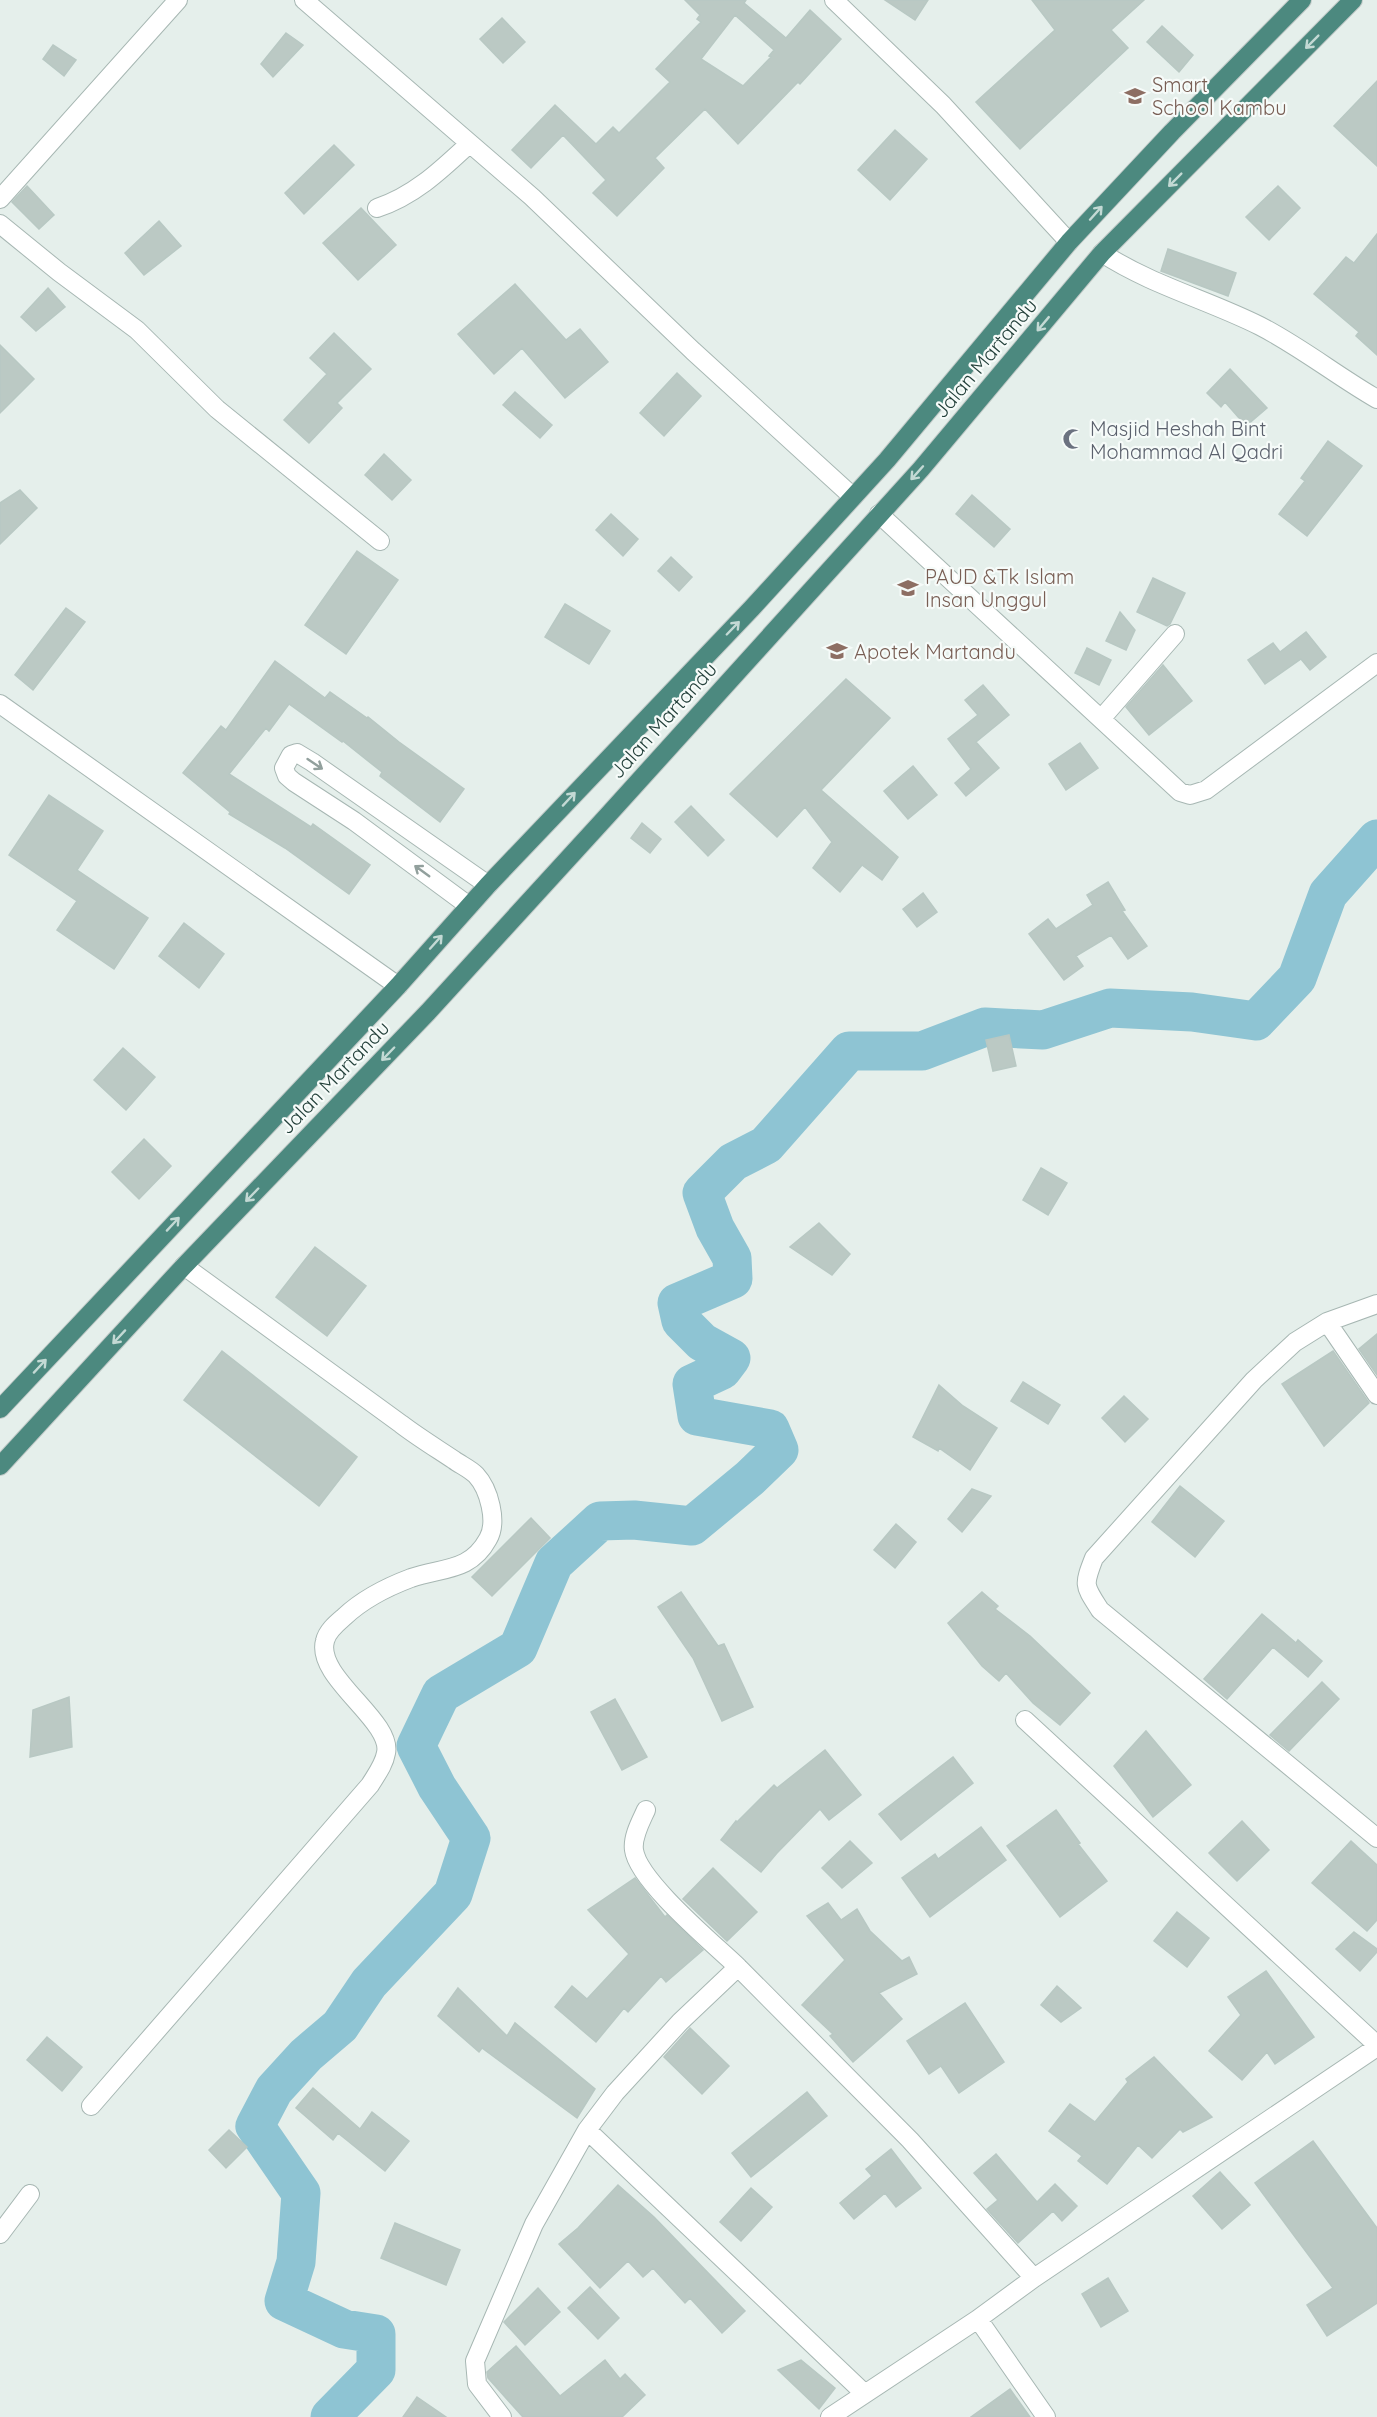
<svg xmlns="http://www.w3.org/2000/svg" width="1377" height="2417" viewBox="0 0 1377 2417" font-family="Quicksand,sans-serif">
	<rect width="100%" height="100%" fill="#e5efeb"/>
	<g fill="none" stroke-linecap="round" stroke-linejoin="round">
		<path stroke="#8ec4d3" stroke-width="39" d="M 330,2417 L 376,2370 L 376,2334 L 344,2329 L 284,2301 L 296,2262 L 301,2193 L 255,2126 L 274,2090 L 306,2055 L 340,2026 L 369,1983 L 453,1894 L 471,1838 L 437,1787 L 416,1746 L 441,1694 L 518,1648 L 554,1563 L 600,1521 L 634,1520 L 692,1526 L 750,1478 L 779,1450 L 770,1429 L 697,1416 L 692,1384 L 722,1370 L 731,1358 L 702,1342 L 681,1321 L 677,1303 L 733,1279 L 732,1258 L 715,1228 L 702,1193 L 733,1162 L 766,1145 L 849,1051 L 922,1051 L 985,1027 L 1043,1030 L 1110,1008 L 1192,1012 L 1256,1021 L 1297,978 L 1328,894 L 1377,839"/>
	</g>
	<path fill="#bbc9c4" stroke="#b8c8c3" stroke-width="1.5" fill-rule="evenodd" d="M 685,0 L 746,0 L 744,3 L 786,38 L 810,10 L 841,39 L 800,84 L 798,82 L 738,144 L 705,109 L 655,158 L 664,168 L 617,216 L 593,193 L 606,180 L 563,135 L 531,168 L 512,150 L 555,105 L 596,144 L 613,127 L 619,133 L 670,82 L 656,69 L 701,22 L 697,19 L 700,15 ZM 735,15 L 774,50 L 769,56 L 771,57 L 743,86 L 701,59 Z
		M 885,0 L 928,0 L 915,20 Z
		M 1032,0 L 1144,0 L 1111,30 L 1128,48 L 1020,149 L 976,102 L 1055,30 Z
		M 502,18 L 525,42 L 503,63 L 480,39 Z
		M 1162,26 L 1193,55 L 1179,72 L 1147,42 Z
		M 286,33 L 303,45 L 273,77 L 261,64 Z
		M 53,45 L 76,60 L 64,76 L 43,59 Z
		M 1377,81 L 1377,166 L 1334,126 Z
		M 895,130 L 927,159 L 890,200 L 858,170 Z
		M 334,145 L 354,165 L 304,214 L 285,193 Z
		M 27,186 L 54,215 L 39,229 L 12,202 Z
		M 1278,186 L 1300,208 L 1269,240 L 1246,217 Z
		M 361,208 L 396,245 L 358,280 L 323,243 Z
		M 159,221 L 181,246 L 144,275 L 125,253 Z
		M 1377,234 L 1377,355 L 1356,336 L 1359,332 L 1314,294 L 1346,257 L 1354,263 Z
		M 1168,249 L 1236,273 L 1228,296 L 1161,271 Z
		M 515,284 L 566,340 L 580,329 L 608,362 L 565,398 L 522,348 L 494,374 L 458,334 Z
		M 48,288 L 65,307 L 36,331 L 21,317 Z
		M 334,333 L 371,369 L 337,403 L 342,408 L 309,443 L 284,420 L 327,374 L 310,358 Z
		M 0,345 L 34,379 L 0,413 Z
		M 1230,369 L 1267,408 L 1246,426 L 1225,402 L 1221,407 L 1207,393 Z
		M 677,373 L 701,396 L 664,436 L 640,413 Z
		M 515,392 L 552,425 L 540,438 L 503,405 Z
		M 1328,441 L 1362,466 L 1307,536 L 1279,514 L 1305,481 L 1301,478 Z
		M 384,454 L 411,480 L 392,500 L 365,475 Z
		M 20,490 L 37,508 L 0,544 L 0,503 Z
		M 972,495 L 1010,529 L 994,547 L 956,514 Z
		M 611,514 L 638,539 L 623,556 L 596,530 Z
		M 357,551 L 398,580 L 346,654 L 305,625 Z
		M 671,557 L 692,577 L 679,591 L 658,571 Z
		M 1153,578 L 1185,593 L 1170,624 L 1167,626 L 1137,612 Z
		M 565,604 L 610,631 L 589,664 L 545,637 Z
		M 66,608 L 85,622 L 33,690 L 15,675 Z
		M 1120,612 L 1135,630 L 1126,650 L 1106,641 Z
		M 1306,632 L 1326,657 L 1310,670 L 1301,659 L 1265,684 L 1248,660 L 1273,643 L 1280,652 Z
		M 1087,648 L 1111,660 L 1099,685 L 1075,673 Z
		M 275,661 L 325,698 L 330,692 L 367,718 L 368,717 L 399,742 L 464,789 L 440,822 L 380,776 L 382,772 L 343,741 L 342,742 L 289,704 L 269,731 L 266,728 L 229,774 L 311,827 L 313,824 L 370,865 L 349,894 L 285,848 L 229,814 L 230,812 L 183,773 L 221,726 L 226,730 Z
		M 1163,665 L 1192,701 L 1149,735 L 1126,707 Z
		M 846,679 L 890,718 L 821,790 L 898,857 L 882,880 L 862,865 L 840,892 L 813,868 L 832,842 L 805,807 L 777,837 L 730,794 Z
		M 983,685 L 1009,715 L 976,742 L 999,768 L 966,796 L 955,783 L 971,769 L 948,739 L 978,715 L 965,700 Z
		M 1080,743 L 1098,768 L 1066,790 L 1049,764 Z
		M 913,766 L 937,795 L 908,819 L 884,791 Z
		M 49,795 L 103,831 L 77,870 L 148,918 L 114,969 L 57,930 L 77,901 L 9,855 Z
		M 691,806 L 724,840 L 708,856 L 675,822 Z
		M 642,823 L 661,839 L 650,853 L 631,838 Z
		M 1108,882 L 1125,910 L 1122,911 L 1147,946 L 1128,959 L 1111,935 L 1076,956 L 1083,966 L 1064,980 L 1029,934 L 1048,919 L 1056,929 L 1093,905 L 1087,895 Z
		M 923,893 L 937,912 L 917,927 L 903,909 Z
		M 184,923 L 224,954 L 199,988 L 159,956 Z
		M 1009,1035 L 1016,1066 L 993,1071 L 986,1040 Z
		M 123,1048 L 155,1077 L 126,1110 L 94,1080 Z
		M 144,1139 L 171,1166 L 139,1199 L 112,1172 Z
		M 1041,1168 L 1067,1183 L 1048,1215 L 1023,1200 Z
		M 819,1223 L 850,1254 L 832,1275 L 790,1247 Z
		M 315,1247 L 366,1286 L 327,1336 L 276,1297 Z
		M 1377,1334 L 1377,1375 L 1359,1349 Z
		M 222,1351 L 357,1457 L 319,1506 L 184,1400 Z
		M 1333,1351 L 1369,1403 L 1324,1446 L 1282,1384 Z
		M 1023,1382 L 1060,1405 L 1048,1424 L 1011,1401 Z
		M 939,1385 L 963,1406 L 997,1428 L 970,1470 L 939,1448 L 938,1451 L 913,1437 Z
		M 1124,1396 L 1148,1419 L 1125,1442 L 1102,1418 Z
		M 1180,1486 L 1224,1521 L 1195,1557 L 1152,1522 Z
		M 972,1489 L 991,1496 L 962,1532 L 948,1519 Z
		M 531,1518 L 550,1538 L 492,1596 L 472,1577 Z
		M 896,1524 L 916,1542 L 895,1568 L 874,1550 Z
		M 681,1592 L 718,1646 L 724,1644 L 753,1707 L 722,1721 L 693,1658 L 658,1607 Z
		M 982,1592 L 998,1606 L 995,1609 L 1030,1636 L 1090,1693 L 1060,1725 L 1033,1703 L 1006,1673 L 999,1681 L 982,1666 L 948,1623 Z
		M 1262,1614 L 1296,1643 L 1298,1640 L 1322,1661 L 1308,1677 L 1273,1647 L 1227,1699 L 1204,1679 Z
		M 1322,1682 L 1339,1699 L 1289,1751 L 1270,1735 Z
		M 69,1697 L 72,1747 L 30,1757 L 33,1710 Z
		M 615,1699 L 647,1757 L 622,1770 L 591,1712 Z
		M 1146,1731 L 1191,1785 L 1153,1817 L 1114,1766 Z
		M 825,1750 L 861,1795 L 829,1820 L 820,1809 L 777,1853 L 761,1872 L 721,1840 L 736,1821 L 737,1822 L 774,1785 L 777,1788 Z
		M 953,1757 L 973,1783 L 901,1840 L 879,1814 Z
		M 1056,1810 L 1080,1843 L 1078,1844 L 1107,1881 L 1060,1917 L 1007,1846 Z
		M 1242,1821 L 1269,1850 L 1237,1881 L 1209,1853 Z
		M 981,1827 L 1006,1860 L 930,1917 L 902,1878 L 935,1854 L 938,1859 Z
		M 850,1841 L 872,1863 L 842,1888 L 822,1868 Z
		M 1351,1841 L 1377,1865 L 1377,1920 L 1367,1931 L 1312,1883 Z
		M 713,1868 L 757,1912 L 727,1941 L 683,1899 Z
		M 635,1878 L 665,1917 L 667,1915 L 703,1950 L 666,1982 L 661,1976 L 628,2012 L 624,2008 L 596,2042 L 555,2007 L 572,1986 L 587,1999 L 629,1954 L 588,1910 Z
		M 828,1903 L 841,1920 L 857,1909 L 870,1931 L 902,1961 L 909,1957 L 917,1974 L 879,1993 L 902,2019 L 853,2062 L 830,2036 L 833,2034 L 802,2005 L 845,1960 L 807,1916 Z
		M 1177,1912 L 1209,1938 L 1187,1967 L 1154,1941 Z
		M 1354,1932 L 1377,1949 L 1377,1952 L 1360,1971 L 1336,1949 Z
		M 1266,1971 L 1314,2037 L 1275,2064 L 1267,2052 L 1242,2080 L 1209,2051 L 1241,2015 L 1228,1997 Z
		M 1057,1986 L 1081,2008 L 1061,2022 L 1041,2005 Z
		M 458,1988 L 507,2036 L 515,2023 L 595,2089 L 577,2118 L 482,2048 L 479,2052 L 438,2016 Z
		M 965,2003 L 1004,2062 L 959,2093 L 941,2066 L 929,2074 L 907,2041 Z
		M 690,2028 L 729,2066 L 702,2094 L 664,2057 Z
		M 47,2037 L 82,2067 L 62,2091 L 27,2060 Z
		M 1154,2057 L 1212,2117 L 1183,2132 L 1180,2129 L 1152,2158 L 1138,2145 L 1107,2184 L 1078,2161 L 1082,2156 L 1049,2131 L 1070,2104 L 1095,2122 L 1128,2082 L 1126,2079 Z
		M 313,2088 L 360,2129 L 372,2112 L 409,2141 L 385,2171 L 338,2133 L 333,2140 L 296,2108 Z
		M 807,2092 L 827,2116 L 751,2177 L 732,2153 Z
		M 229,2130 L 247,2147 L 226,2168 L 209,2150 Z
		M 1313,2141 L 1377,2228 L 1377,2303 L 1327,2336 L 1307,2305 L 1333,2288 L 1255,2183 Z
		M 891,2149 L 921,2188 L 896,2207 L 885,2193 L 854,2219 L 840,2203 L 872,2176 L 866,2169 Z
		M 996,2154 L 1037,2202 L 1055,2184 L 1077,2206 L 1062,2221 L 1053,2211 L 1018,2243 L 987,2209 L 998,2200 L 974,2173 Z
		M 1220,2172 L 1250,2205 L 1222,2229 L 1193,2196 Z
		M 618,2185 L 654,2217 L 745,2311 L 722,2333 L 690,2298 L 685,2303 L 653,2268 L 643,2277 L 628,2261 L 600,2288 L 559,2244 L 578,2228 Z
		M 751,2188 L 772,2207 L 741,2241 L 720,2222 Z
		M 395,2223 L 460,2250 L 446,2285 L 381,2258 Z
		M 1108,2278 L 1128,2311 L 1101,2327 L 1082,2294 Z
		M 590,2287 L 619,2318 L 598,2339 L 568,2308 Z
		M 538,2288 L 560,2312 L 525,2345 L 504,2322 Z
		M 516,2346 L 560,2396 L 605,2360 L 620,2379 L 625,2374 L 645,2395 L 622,2417 L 523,2417 L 488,2378 L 487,2372 Z
		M 801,2360 L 835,2388 L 819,2409 L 778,2370 Z
		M 1010,2389 L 1030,2417 L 971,2417 Z
		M 417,2397 L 446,2417 L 403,2417 Z"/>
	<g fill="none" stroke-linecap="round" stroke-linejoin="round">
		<g stroke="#a7b7b3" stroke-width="20">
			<path id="minor" d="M 304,0 L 532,197 L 693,351 L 853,497
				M 834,0 L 943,105 L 1069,242
				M 0,199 L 178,0
				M 377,208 C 414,196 441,170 469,144
				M 0,224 L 59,272 L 137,330 L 217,409 L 380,541
				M 1102,253 C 1151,285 1208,300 1260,326 C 1301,347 1337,376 1377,399
				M 879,514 L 1180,792 L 1190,795 L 1206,790 L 1377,663
				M 0,704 L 398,986
				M 1101,719 L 1175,634
				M 469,906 L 354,821 L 294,782 L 287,776 L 284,768 L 291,755 L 297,753 L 312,762 L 488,885
				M 1377,1304 L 1327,1322 L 1295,1342 L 1254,1380 L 1094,1558 C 1083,1586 1084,1585 1100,1610 L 1377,1838
				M 1327,1322 L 1377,1395
				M 1025,1720 L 1377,2045
				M 738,1967 L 910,2140 L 1034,2278
				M 91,2106 L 370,1785 C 376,1775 384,1765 386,1753 C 393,1721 315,1677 325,1641 C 327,1631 337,1623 344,1617 C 363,1599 387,1587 411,1578 C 443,1567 470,1572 488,1539 C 498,1522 489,1489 476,1475 C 470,1469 461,1465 454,1460 C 436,1448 418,1437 401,1424 C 329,1371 256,1319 184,1266
				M 587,2130 L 864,2393
				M 0,2234 L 30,2194
				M 978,2319 L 1046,2417
				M 502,2417 L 477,2384 L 475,2361 L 534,2224 L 587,2130 L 615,2093 L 680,2022 L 738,1967 C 714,1944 638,1881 634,1850 C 632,1837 641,1821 646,1810
				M 830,2417 L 978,2319 L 1034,2278 L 1377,2047"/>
		</g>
		<g stroke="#c2cac8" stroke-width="20">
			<path id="trunk" d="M 0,1409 L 398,986 L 488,885 L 752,608 L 887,460 L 1069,242 L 1172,132 L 1302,0
				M 0,1466 L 184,1266 L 428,1012 L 608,815 L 921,469 L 1102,253 L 1353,0"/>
		</g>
		<use href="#minor" stroke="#fff" stroke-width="18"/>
		<use href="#trunk" stroke="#4c897f" stroke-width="18"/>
	</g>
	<defs><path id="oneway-shaft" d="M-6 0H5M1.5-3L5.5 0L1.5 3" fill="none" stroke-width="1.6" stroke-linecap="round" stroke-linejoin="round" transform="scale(1.5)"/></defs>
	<g stroke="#c3d9d4">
		<use href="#oneway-shaft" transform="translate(1312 42) rotate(135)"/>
		<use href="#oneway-shaft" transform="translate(1175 180) rotate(135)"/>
		<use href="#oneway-shaft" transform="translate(1096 213) rotate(-48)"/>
		<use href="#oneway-shaft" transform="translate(1043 324) rotate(130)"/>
		<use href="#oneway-shaft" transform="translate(917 473) rotate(132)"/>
		<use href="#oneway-shaft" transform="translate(733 628) rotate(-46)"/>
		<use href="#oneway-shaft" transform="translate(569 799) rotate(-47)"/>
		<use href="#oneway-shaft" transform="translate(436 942) rotate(-48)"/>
		<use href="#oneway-shaft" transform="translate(388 1054) rotate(134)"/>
		<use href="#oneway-shaft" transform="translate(252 1195) rotate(134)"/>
		<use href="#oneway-shaft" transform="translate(173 1224) rotate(-47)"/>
		<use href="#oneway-shaft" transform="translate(119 1337) rotate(133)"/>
		<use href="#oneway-shaft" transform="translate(40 1366) rotate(-47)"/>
	</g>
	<g stroke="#92a09d">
		<use href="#oneway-shaft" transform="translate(315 764) rotate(34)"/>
		<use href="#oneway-shaft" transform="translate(422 871) rotate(-144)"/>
	</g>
	<defs>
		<g id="school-bare" transform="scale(1.62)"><path d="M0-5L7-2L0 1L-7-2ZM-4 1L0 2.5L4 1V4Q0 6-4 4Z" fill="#8d6e63" stroke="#f6fbf9" stroke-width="2.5" paint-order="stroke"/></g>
		<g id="mosque-bare" transform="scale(1.62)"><path d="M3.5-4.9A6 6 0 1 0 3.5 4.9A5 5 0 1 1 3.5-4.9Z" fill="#6b7280" stroke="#f6fbf9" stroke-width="2.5" paint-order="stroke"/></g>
	</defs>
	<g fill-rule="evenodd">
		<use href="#school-bare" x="1135" y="96"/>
		<use href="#mosque-bare" x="1073" y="439"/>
		<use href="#school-bare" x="908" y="588"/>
		<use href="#school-bare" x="837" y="651"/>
	</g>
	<g text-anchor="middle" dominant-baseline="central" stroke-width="4.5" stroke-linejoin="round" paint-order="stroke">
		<g font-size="20" fill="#785e54" stroke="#f6fbf9" text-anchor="start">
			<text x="1152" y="84">Smart<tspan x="1152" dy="23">School Kambu</tspan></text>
			<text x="925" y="576">PAUD &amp;Tk Islam<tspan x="925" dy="23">Insan Unggul</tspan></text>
			<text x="854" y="651">Apotek Martandu</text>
		</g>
		<g font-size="20" fill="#24413b" stroke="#f6fbf9">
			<text transform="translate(985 358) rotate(-50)">Jalan Martandu</text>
			<text transform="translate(663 720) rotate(-48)">Jalan Martandu</text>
			<text transform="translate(334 1077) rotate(-46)">Jalan Martandu</text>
		</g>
		<g font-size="20" fill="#5b616d" stroke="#f6fbf9" text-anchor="start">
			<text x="1090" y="428">Masjid Heshah Bint<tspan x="1090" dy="23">Mohammad Al Qadri</tspan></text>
		</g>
	</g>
</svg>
